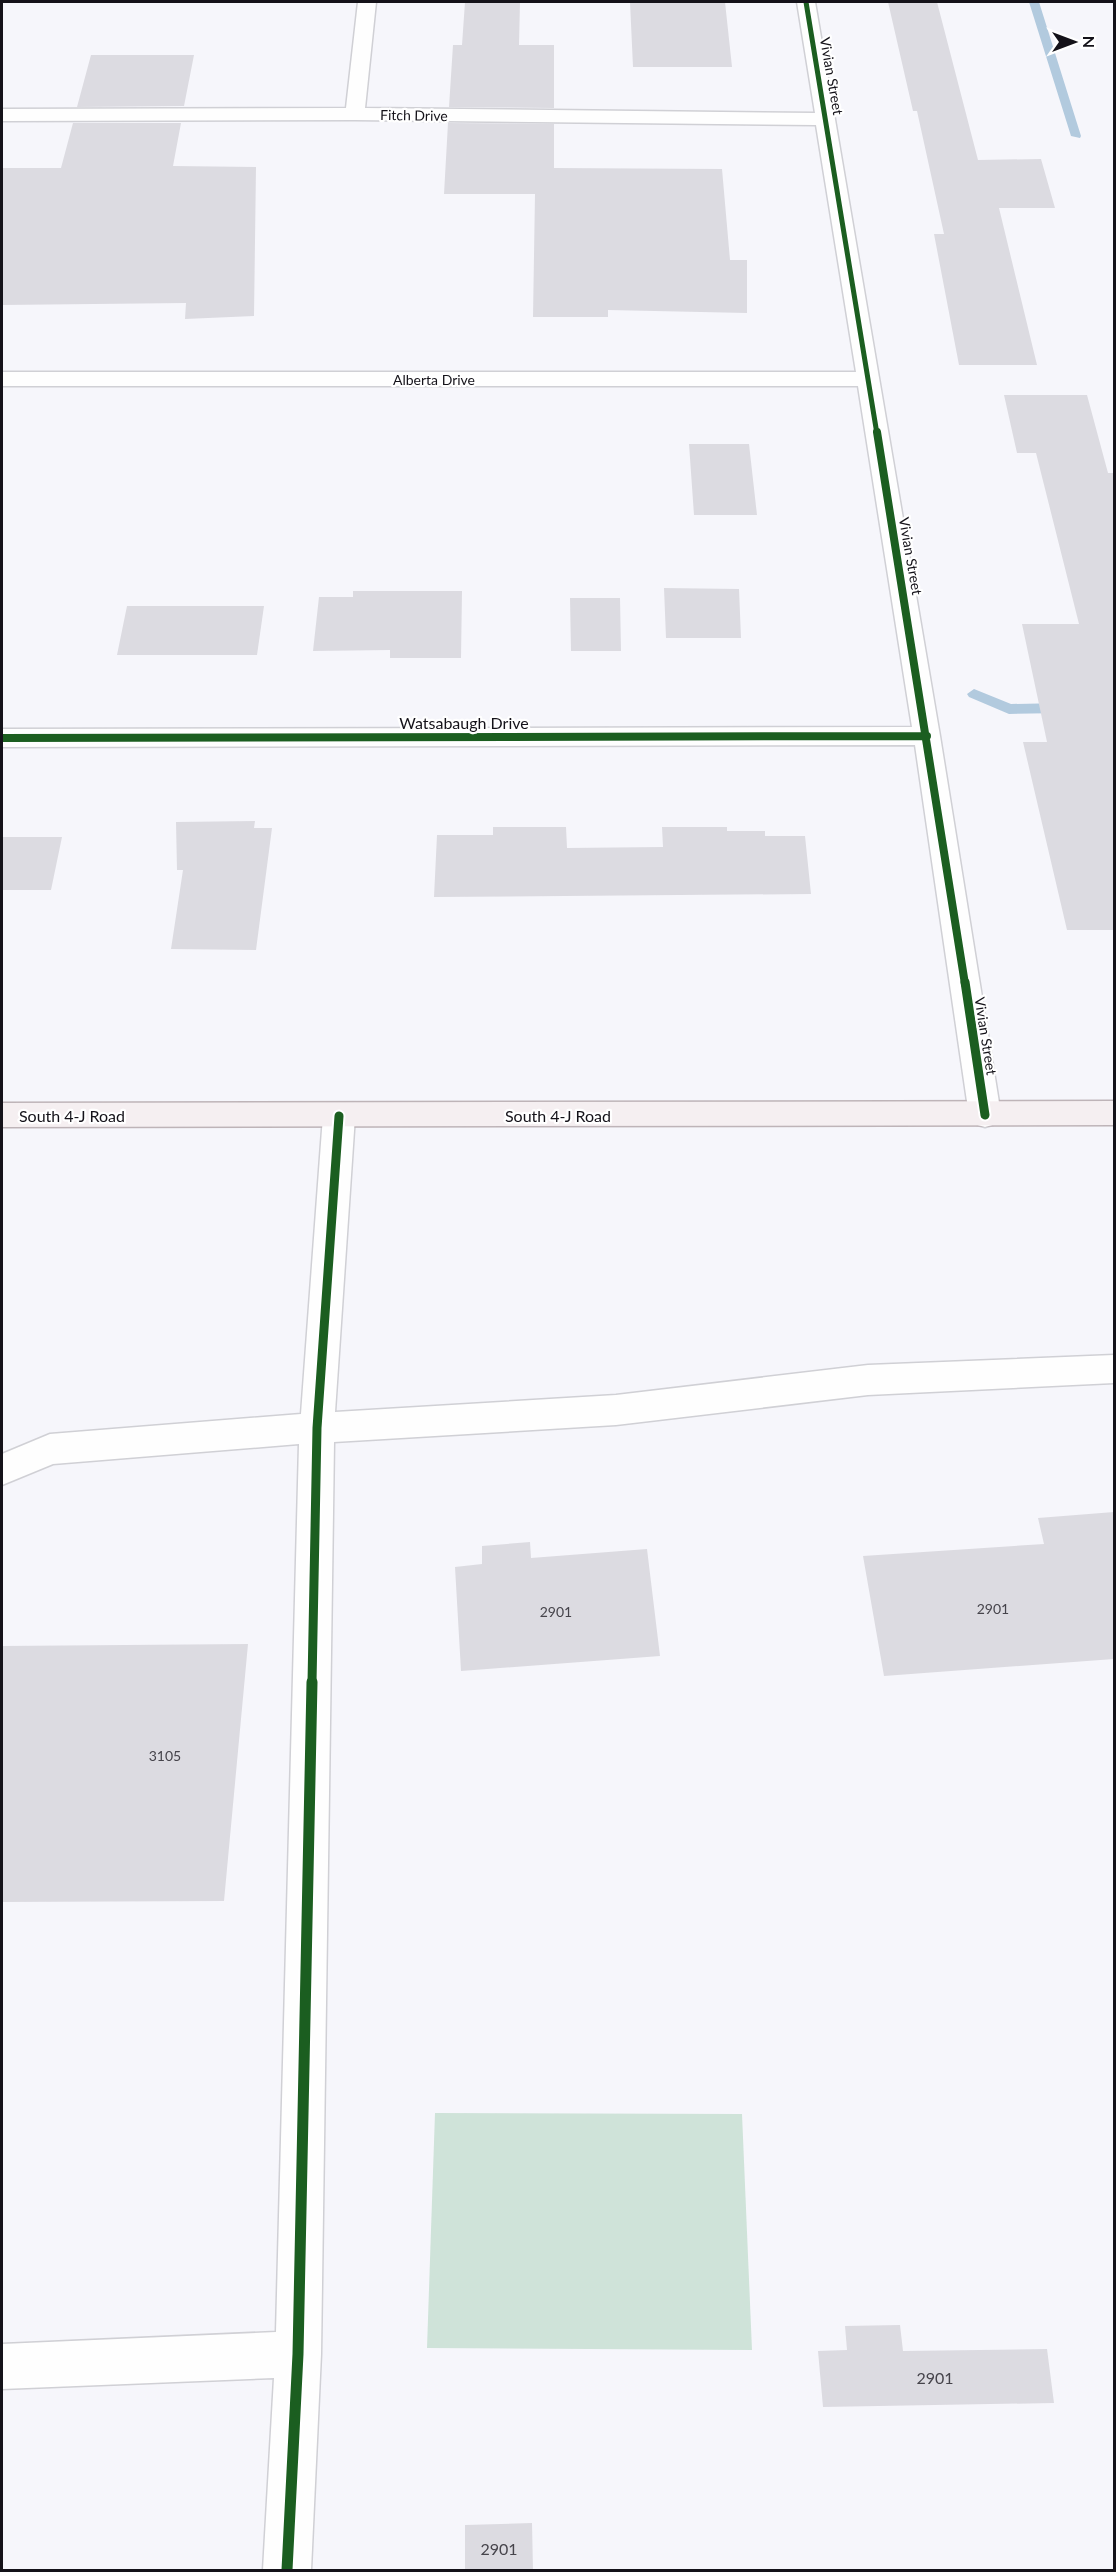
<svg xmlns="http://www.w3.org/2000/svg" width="1116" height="2572" viewBox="0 0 1116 2572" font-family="Lato,sans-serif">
	<rect width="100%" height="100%" fill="#f6f6fb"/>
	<path fill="#cfe3d9" d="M 435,2113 L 742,2114 L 752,2350 L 427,2348 Z"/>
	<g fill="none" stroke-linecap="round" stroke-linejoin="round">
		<path fill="#b2cade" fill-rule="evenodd" d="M 1029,2 L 1039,2 L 1081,136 L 1080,138 L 1071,136 Z
			M 974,689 L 1011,704 L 1062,703 L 1069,708 L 1062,713 L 1009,714 L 969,697 L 967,694 Z"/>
	</g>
	<path fill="#dcdbe1" d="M 465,2 L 520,2 L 519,45 L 554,45 L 554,108 L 449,107 L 453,45 L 462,45 Z
		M 630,2 L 725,2 L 732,67 L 633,67 Z
		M 888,2 L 937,2 L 978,160 L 1041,159 L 1055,208 L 999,208 L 1037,365 L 959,365 L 934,234 L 944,234 L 917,111 L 913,111 Z
		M 91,55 L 194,55 L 184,106 L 77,107 Z
		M 73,123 L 181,123 L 173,166 L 256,167 L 254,316 L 185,319 L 186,303 L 2,305 L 2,168 L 61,168 Z
		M 448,123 L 554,124 L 554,168 L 722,169 L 730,260 L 747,260 L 747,313 L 608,310 L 608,317 L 533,317 L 535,194 L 444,194 Z
		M 1004,395 L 1087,395 L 1108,473 L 1114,473 L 1114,930 L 1067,930 L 1023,742 L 1047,742 L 1022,624 L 1079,624 L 1036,453 L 1017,453 Z
		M 689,444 L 749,444 L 757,515 L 694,515 Z
		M 664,588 L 739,589 L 741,638 L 666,638 Z
		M 353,591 L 462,591 L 461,658 L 390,658 L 390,650 L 313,651 L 319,597 L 353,597 Z
		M 570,598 L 620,598 L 621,651 L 571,651 Z
		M 127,606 L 264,606 L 257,655 L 117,655 Z
		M 255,821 L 254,828 L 272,828 L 256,950 L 171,949 L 183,870 L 177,870 L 176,822 Z
		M 493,827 L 566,827 L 567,848 L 663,847 L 662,827 L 727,827 L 727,831 L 765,831 L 765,836 L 805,836 L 811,894 L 434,897 L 437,835 L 493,835 Z
		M 2,837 L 62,837 L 51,890 L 2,890 Z
		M 1114,1512 L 1114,1659 L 884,1676 L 863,1556 L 1044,1544 L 1038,1518 Z
		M 530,1542 L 531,1558 L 647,1549 L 660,1656 L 461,1671 L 455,1567 L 482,1564 L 482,1546 Z
		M 248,1644 L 224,1901 L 2,1902 L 2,1646 Z
		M 900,2325 L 903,2351 L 1047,2349 L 1054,2403 L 823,2407 L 818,2351 L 847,2350 L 845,2326 Z
		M 532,2523 L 533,2571 L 465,2571 L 465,2525 Z"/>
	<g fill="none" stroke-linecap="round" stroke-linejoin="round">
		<g stroke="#d0d0d5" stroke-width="3">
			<path id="minor" d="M 358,2 L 376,2 L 365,108 L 815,113 L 797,2 L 815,2 L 940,736 L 1001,1115 L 996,1124 L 985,1127 L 974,1124 L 969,1115 L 915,745 L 2,747 L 2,729 L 912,727 L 858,386 L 2,386 L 2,372 L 856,372 L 816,125 L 355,120 L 2,121 L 2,109 L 346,108 Z
				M 339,1104 L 350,1107 L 355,1116 L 335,1412 L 616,1395 L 868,1365 L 1114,1355 L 1114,1383 L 868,1395 L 616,1425 L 334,1442 L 321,2354 L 311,2570 L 263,2570 L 274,2378 L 2,2389 L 2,2344 L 276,2332 L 299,1444 L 53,1464 L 2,1485 L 2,1454 L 50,1434 L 301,1414 L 323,1116 L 328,1107 Z"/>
		</g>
		<g stroke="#beb4b8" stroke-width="3">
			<path id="major" d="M 1114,1101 L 1114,1125 L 2,1127 L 2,1103 Z"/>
		</g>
		<use href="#minor" fill="#fefefe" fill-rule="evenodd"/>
		<use href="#major" fill="#f5eff1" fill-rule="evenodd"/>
		<g stroke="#fff" stroke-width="8">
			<path id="cycleway-far3" d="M 806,2 L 877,434"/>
		</g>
		<g stroke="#fff" stroke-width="10">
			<path id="cycleway-far2" d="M 877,432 L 965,984
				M 2,738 L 927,736"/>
		</g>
		<g stroke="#fff" stroke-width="13">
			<path id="cycleway-far1" d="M 965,982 L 985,1115
				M 312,1683 L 317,1428 L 339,1116"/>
		</g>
		<g stroke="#fff" stroke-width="15">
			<path id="cycleway" d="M 287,2570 L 298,2354 L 312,1682"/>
		</g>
		<use href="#cycleway-far3" stroke="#1b5e20" stroke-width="5"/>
		<use href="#cycleway-far2" stroke="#1b5e20" stroke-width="8"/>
		<use href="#cycleway-far1" stroke="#1b5e20" stroke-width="9"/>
		<use href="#cycleway" stroke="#1b5e20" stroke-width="11"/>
	</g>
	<g text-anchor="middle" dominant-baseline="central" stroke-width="4.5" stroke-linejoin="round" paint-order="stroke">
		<g font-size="14" fill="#141219" stroke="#fff">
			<text transform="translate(832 76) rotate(80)">Vivian Street</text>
			<text transform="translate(414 115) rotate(1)">Fitch Drive</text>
			<text x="434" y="379">Alberta Drive</text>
			<text transform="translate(911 556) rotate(80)">Vivian Street</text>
			<text transform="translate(986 1036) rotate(81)">Vivian Street</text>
		</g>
		<g font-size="14" fill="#46444b">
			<text x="993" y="1608">2901</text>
			<text x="556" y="1611">2901</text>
			<text x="165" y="1755">3105</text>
		</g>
		<g font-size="16" fill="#141219" stroke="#fff">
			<text x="464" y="722">Watsabaugh Drive</text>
			<text x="72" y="1115">South 4-J Road</text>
			<text x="558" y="1115">South 4-J Road</text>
		</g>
		<g font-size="16" fill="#46444b">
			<text x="935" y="2377">2901</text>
			<text x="499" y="2548">2901</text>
		</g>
	</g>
	<rect width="1116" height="2572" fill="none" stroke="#141219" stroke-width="6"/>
	<g transform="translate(1074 42) rotate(90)" stroke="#ffffff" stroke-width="4.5" paint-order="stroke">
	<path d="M0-4.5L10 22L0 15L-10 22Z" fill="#141219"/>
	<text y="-9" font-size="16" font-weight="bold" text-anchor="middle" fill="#141219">N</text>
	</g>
</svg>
